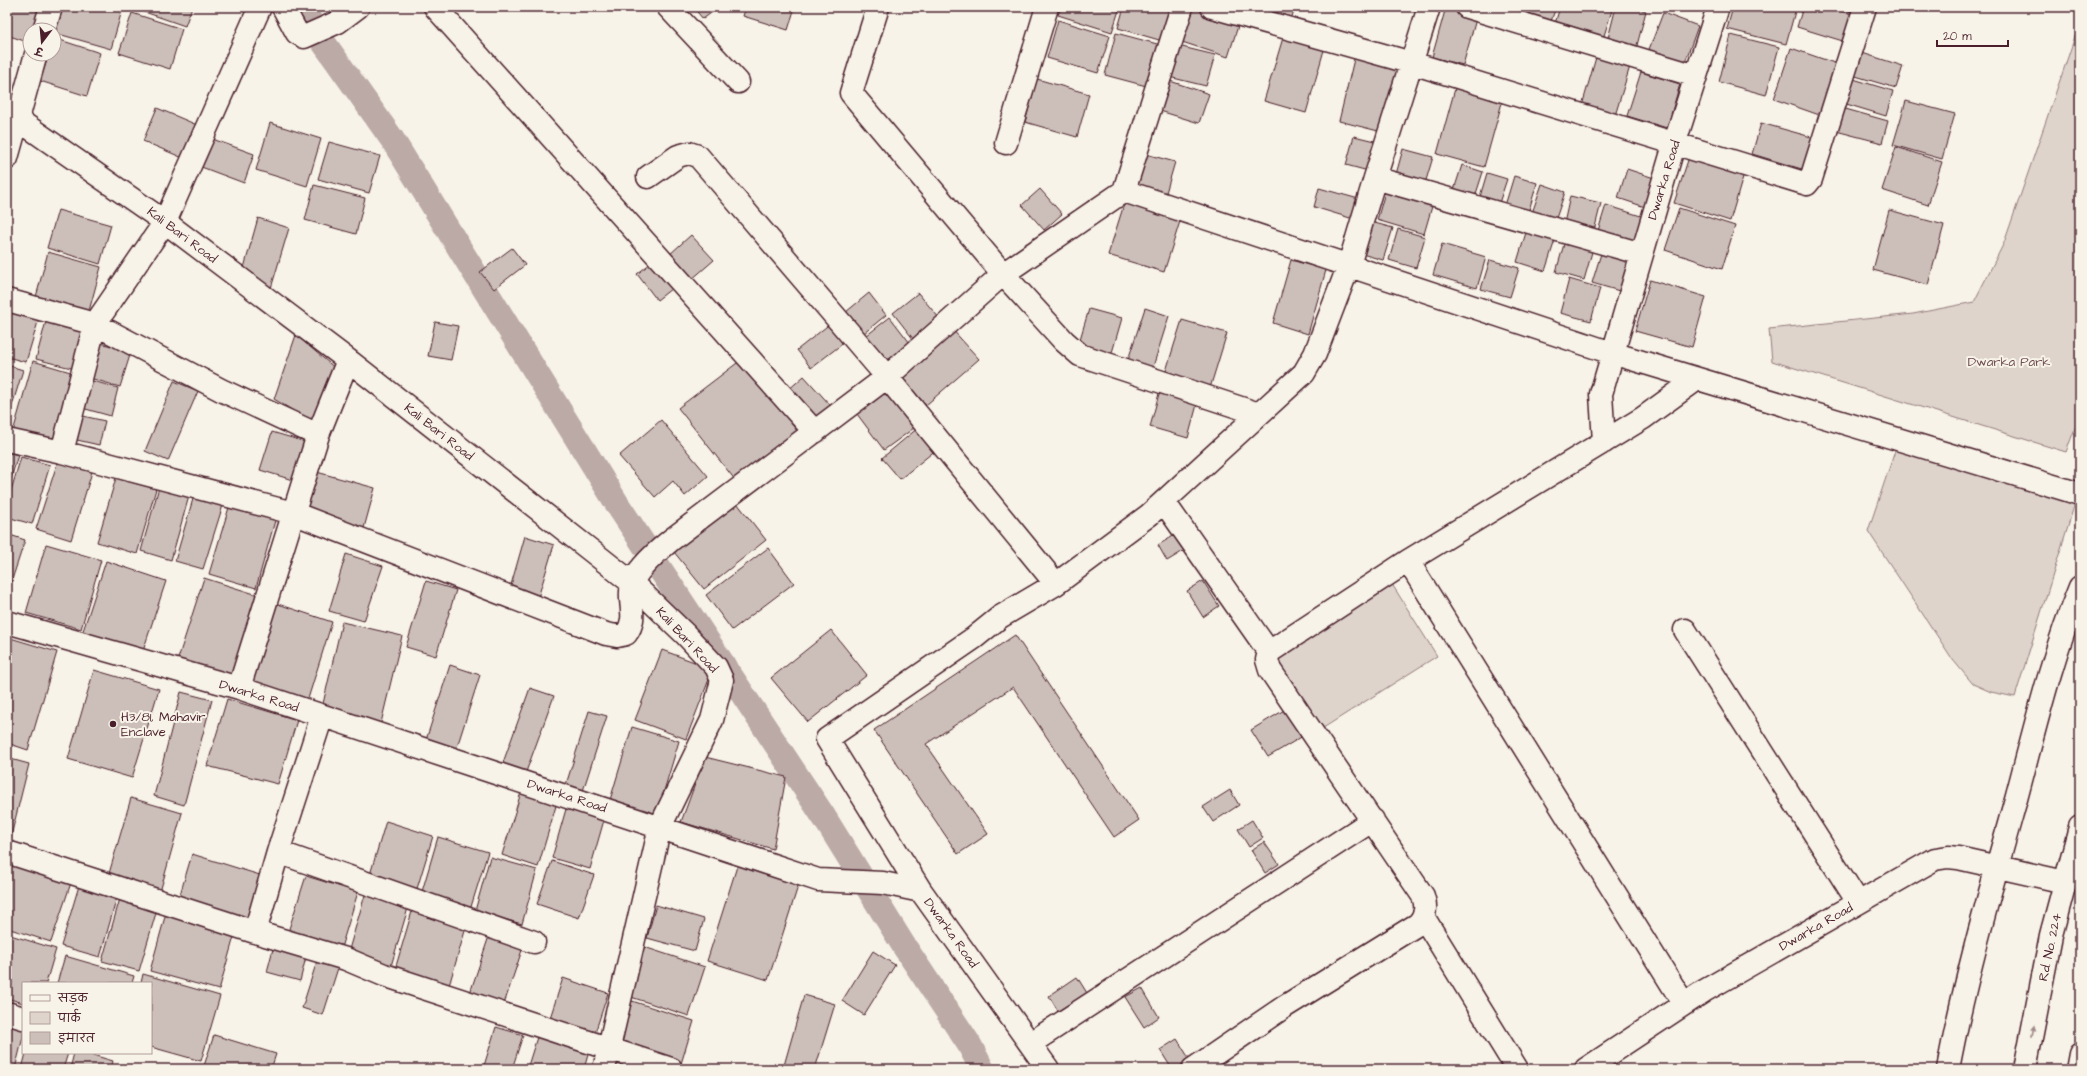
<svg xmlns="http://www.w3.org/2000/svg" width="2087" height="1076" viewBox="0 0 2087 1076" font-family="'Architects Daughter','Playpen Sans Deva',sans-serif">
	<rect width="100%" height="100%" fill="#f7f3e8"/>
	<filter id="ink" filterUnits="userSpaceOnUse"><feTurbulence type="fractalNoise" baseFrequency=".025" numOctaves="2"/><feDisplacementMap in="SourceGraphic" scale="8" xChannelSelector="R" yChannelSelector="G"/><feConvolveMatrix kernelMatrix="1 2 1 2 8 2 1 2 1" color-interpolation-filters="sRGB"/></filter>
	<g filter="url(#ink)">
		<path fill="#ded4cc" stroke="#947a7c" d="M 2080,22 L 2080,415 L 2066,452 L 1772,361 L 1769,329 L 1913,314 L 1974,302 L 2004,243 Z
			M 1897,445 L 2075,503 L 2015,697 L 1991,692 L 1973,684 L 1953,660 L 1868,531 Z
			M 1390,581 L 1437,656 L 1320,730 L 1274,660 Z"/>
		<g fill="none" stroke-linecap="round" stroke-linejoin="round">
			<path stroke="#bcaaa7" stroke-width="25" d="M 303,7 L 314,29 L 392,139 L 621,510 L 824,817 L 904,946 L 969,1044 L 982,1069"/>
		</g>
		<path fill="#ccbfb9" stroke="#4a1f2b" d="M 7,7 L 37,7 L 47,10 L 40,30 L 30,30 L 30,43 L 7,35 Z
			M 62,7 L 123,7 L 111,49 L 55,33 Z
			M 137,7 L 192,7 L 185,26 L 136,9 Z
			M 693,7 L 719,7 L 703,19 Z
			M 746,7 L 795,7 L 788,30 L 743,16 Z
			M 1061,7 L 1120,7 L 1112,32 L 1058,15 Z
			M 1124,7 L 1176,7 L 1166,42 L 1118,28 Z
			M 1191,7 L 1239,23 L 1228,57 L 1179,41 Z
			M 1246,7 L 1295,7 L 1290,23 Z
			M 1446,7 L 1459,7 L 1478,12 L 1463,65 L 1432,57 Z
			M 1500,7 L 1556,7 L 1549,27 Z
			M 1560,7 L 1613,7 L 1602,42 L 1554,27 Z
			M 1616,7 L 1631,7 L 1646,11 L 1635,53 L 1606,46 Z
			M 1733,7 L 1796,8 L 1786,44 L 1727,29 Z
			M 1803,7 L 1827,7 L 1855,15 L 1846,42 L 1797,27 Z
			M 1836,7 L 1856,7 L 1855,13 Z
			M 132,13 L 182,29 L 170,69 L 119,53 Z
			M 1663,13 L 1698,26 L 1684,65 L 1648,52 Z
			M 1058,20 L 1110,36 L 1098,73 L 1047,58 Z
			M 1285,31 L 1326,43 L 1306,113 L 1264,101 Z
			M 1116,33 L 1161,45 L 1150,87 L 1105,75 Z
			M 1731,35 L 1779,47 L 1766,95 L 1719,82 Z
			M 54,38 L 100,53 L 87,96 L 40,81 L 49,54 L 54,54 Z
			M 1178,46 L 1215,55 L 1206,86 L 1169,77 Z
			M 1791,48 L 1843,66 L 1825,117 L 1774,99 Z
			M 1859,52 L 1903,66 L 1896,88 L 1852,75 Z
			M 1597,54 L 1631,63 L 1614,119 L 1581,109 Z
			M 1355,55 L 1403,66 L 1386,133 L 1339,121 Z
			M 1641,72 L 1680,84 L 1667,128 L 1627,116 Z
			M 1850,78 L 1893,91 L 1886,116 L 1843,103 Z
			M 1037,79 L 1089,94 L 1077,137 L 1025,122 Z
			M 1170,81 L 1209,94 L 1199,123 L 1160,111 Z
			M 1456,85 L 1503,99 L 1484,167 L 1437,154 Z
			M 1906,101 L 1955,114 L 1942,159 L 1893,145 Z
			M 157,108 L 197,125 L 183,158 L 143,141 Z
			M 1842,108 L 1888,121 L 1882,143 L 1836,131 Z
			M 270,123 L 321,139 L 307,186 L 256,170 Z
			M 1761,123 L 1815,138 L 1805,170 L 1752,154 Z
			M 1354,136 L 1383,143 L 1376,173 L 1346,165 Z
			M 207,137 L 254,154 L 244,183 L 196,165 Z
			M 329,142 L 380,156 L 369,193 L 318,179 Z
			M 1896,147 L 1942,162 L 1928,205 L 1882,190 Z
			M 1403,149 L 1433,157 L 1424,187 L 1395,178 Z
			M 1142,153 L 1175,162 L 1165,196 L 1131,186 Z
			M 1690,154 L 1745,170 L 1730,221 L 1674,203 Z
			M 1462,165 L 1483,172 L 1474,200 L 1453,193 Z
			M 1627,169 L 1654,178 L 1645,207 L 1618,198 Z
			M 1487,173 L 1507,179 L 1498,206 L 1479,200 Z
			M 1514,176 L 1537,183 L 1527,217 L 1504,209 Z
			M 1542,184 L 1565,192 L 1554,224 L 1531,216 Z
			M 314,185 L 365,198 L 356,234 L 305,220 Z
			M 1319,188 L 1366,201 L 1360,221 L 1314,207 Z
			M 1040,189 L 1062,214 L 1044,230 L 1022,205 Z
			M 1386,189 L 1433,203 L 1424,234 L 1377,220 Z
			M 1570,196 L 1601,203 L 1593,235 L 1563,228 Z
			M 1126,198 L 1182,215 L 1164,272 L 1108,255 Z
			M 1606,205 L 1647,218 L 1638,248 L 1597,234 Z
			M 1679,208 L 1735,226 L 1722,269 L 1665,250 Z
			M 58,210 L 111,225 L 100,264 L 47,248 Z
			M 1889,210 L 1944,225 L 1928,285 L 1873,270 Z
			M 258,218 L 289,228 L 269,295 L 242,275 Z
			M 1371,222 L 1393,228 L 1383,260 L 1362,254 Z
			M 1528,226 L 1557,234 L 1545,271 L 1517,262 Z
			M 1398,229 L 1425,237 L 1416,268 L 1389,260 Z
			M 691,235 L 714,260 L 691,280 L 669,255 Z
			M 1566,237 L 1594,245 L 1584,280 L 1556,272 Z
			M 1442,244 L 1486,257 L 1477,288 L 1433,275 Z
			M 1603,247 L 1634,256 L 1623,292 L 1592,283 Z
			M 512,248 L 525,265 L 494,289 L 480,272 Z
			M 48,252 L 101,267 L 89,311 L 36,297 Z
			M 656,259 L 676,285 L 657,300 L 637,274 Z
			M 1291,260 L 1326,270 L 1308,334 L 1273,323 Z
			M 1490,260 L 1519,268 L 1510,297 L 1481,289 Z
			M 1569,279 L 1600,288 L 1591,321 L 1560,313 Z
			M 1650,280 L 1706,297 L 1692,347 L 1635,331 Z
			M 869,293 L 886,315 L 858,338 L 840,317 Z
			M 918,293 L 940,319 L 914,340 L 893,313 Z
			M 7,305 L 40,315 L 26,362 L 7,357 Z
			M 1145,308 L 1169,316 L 1152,370 L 1127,363 Z
			M 1089,309 L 1122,318 L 1111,356 L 1078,346 Z
			M 890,317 L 910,343 L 887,361 L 866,336 Z
			M 1182,320 L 1227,333 L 1210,388 L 1165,374 Z
			M 46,321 L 85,330 L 75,369 L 36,359 Z
			M 435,322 L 458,326 L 451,360 L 428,356 Z
			M 831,323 L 846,341 L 811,368 L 797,350 Z
			M 951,328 L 979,359 L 926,405 L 898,374 Z
			M 296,335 L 336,369 L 315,424 L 274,399 Z
			M 101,343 L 131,352 L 120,387 L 90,378 Z
			M 741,360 L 798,432 L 736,481 L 678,408 Z
			M 33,361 L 74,373 L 54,444 L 13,432 Z
			M 7,365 L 23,370 L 7,422 Z
			M 804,376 L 832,407 L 815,422 L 787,391 Z
			M 89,380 L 118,388 L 111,416 L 82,408 Z
			M 174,381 L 198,391 L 168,461 L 145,451 Z
			M 888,385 L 918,425 L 884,450 L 854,410 Z
			M 1161,386 L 1199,397 L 1188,438 L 1150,427 Z
			M 83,416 L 105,421 L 99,445 L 77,440 Z
			M 661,420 L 708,476 L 685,496 L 673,481 L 655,497 L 619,456 Z
			M 919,427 L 937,449 L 900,479 L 882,458 Z
			M 272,432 L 309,443 L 296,481 L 260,470 Z
			M 7,452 L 18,455 L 7,492 Z
			M 21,457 L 50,465 L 32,524 L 7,517 L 7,504 Z
			M 58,461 L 92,472 L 71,540 L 36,529 Z
			M 313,471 L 375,488 L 364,528 L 302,510 Z
			M 116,478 L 156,489 L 137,554 L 97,542 Z
			M 159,487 L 189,496 L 171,560 L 141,551 Z
			M 195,492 L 224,502 L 203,569 L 175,561 Z
			M 737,503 L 766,540 L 704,589 L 674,552 Z
			M 230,504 L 276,517 L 256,588 L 209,574 Z
			M 7,534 L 25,540 L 7,595 Z
			M 1175,535 L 1185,550 L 1167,561 L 1158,545 Z
			M 525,536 L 554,545 L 537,601 L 509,592 Z
			M 46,544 L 101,560 L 81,629 L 26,613 Z
			M 768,548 L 794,583 L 732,630 L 706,595 Z
			M 346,554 L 383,566 L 364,621 L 329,611 Z
			M 106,561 L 166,581 L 142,654 L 82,634 Z
			M 204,578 L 261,596 L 234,680 L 177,662 Z
			M 426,581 L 456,590 L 436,656 L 406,647 Z
			M 1203,581 L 1219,606 L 1203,617 L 1187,591 Z
			M 272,602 L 332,622 L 307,702 L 247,682 Z
			M 342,622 L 402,636 L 381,723 L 322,708 Z
			M 831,630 L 867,675 L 808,722 L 771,678 Z
			M 1015,635 L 1139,820 L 1114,837 L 1013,687 L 926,744 L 988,834 L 958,854 L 874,730 Z
			M 7,637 L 57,652 L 28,750 L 7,743 Z
			M 662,650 L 713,669 L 686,739 L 635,720 Z
			M 450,665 L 480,675 L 456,750 L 426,740 Z
			M 94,670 L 159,689 L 132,778 L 68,759 Z
			M 530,688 L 554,696 L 523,780 L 500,771 Z
			M 181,692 L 212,700 L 184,805 L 154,796 Z
			M 227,699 L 297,720 L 278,784 L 207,766 Z
			M 1286,709 L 1303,736 L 1268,757 L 1251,730 Z
			M 589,711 L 607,716 L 581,797 L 564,791 Z
			M 632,727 L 679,741 L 657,814 L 610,800 Z
			M 705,757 L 786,777 L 773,849 L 681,822 Z
			M 7,758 L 29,764 L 9,844 L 7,844 Z
			M 522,789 L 558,799 L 538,867 L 502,855 Z
			M 1230,790 L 1239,805 L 1213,822 L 1203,807 Z
			M 131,798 L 182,813 L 160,892 L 108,877 Z
			M 566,809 L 604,820 L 590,869 L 552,858 Z
			M 1252,820 L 1263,838 L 1249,847 L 1238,829 Z
			M 386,821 L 433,836 L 416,892 L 369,878 Z
			M 438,837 L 488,852 L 470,910 L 421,895 Z
			M 1264,842 L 1279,864 L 1265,873 L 1251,850 Z
			M 192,854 L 263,876 L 250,920 L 179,898 Z
			M 13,857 L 73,877 L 51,942 L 7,928 L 7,875 Z
			M 490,857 L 537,870 L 522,924 L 475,911 Z
			M 739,860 L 800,880 L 768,980 L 707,961 Z
			M 552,861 L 594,875 L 579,918 L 537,904 Z
			M 306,876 L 358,892 L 340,951 L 287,935 Z
			M 81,879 L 119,890 L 100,957 L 61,946 Z
			M 121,895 L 158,906 L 139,971 L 102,961 Z
			M 365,895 L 408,908 L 391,966 L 348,953 Z
			M 656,905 L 704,919 L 695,951 L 647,938 Z
			M 413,908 L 467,924 L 448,989 L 394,973 Z
			M 166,913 L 235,933 L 219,990 L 150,971 Z
			M 490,933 L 524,944 L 504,1004 L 470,993 Z
			M 7,934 L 56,949 L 46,983 L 23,983 L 23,1003 L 7,998 Z
			M 274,945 L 307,953 L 300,981 L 267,972 Z
			M 644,947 L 705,967 L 689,1016 L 628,996 Z
			M 873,951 L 895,965 L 864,1015 L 842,1001 Z
			M 65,956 L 134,976 L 132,983 L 57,983 Z
			M 317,961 L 338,968 L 323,1015 L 302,1008 Z
			M 143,974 L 220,996 L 201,1061 L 151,1047 L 151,983 L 141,983 Z
			M 1077,977 L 1087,993 L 1058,1011 L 1049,996 Z
			M 563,978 L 608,993 L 594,1036 L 549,1021 Z
			M 1142,988 L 1159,1017 L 1144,1027 L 1125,997 Z
			M 804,995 L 835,1004 L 815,1069 L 783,1069 Z
			M 632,1001 L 694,1021 L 680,1067 L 617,1047 Z
			M 7,1025 L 23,1029 L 23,1037 L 15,1069 L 7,1069 Z
			M 496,1027 L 523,1035 L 512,1069 L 483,1069 Z
			M 538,1034 L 589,1051 L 584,1069 L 527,1069 Z
			M 214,1035 L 276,1054 L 271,1069 L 203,1069 Z
			M 1177,1039 L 1192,1063 L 1183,1069 L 1172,1069 L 1160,1050 Z
			M 26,1053 L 68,1053 L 63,1069 L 22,1069 Z
			M 74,1053 L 86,1053 L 113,1061 L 111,1069 L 70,1069 Z"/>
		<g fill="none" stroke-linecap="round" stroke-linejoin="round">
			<g stroke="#4a1f2b" stroke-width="25">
				<path id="minor" d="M 283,7 L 297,33 L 304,37 L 338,22 L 358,7
					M 435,7 L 815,432
					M 668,7 L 738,82
					M 878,7 L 851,93 L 1003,274 L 1064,341 L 1080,355 L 1259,414
					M 1182,7 L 1124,191 L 1612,353 L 2080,494
					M 1212,7 L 1412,63 L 1807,184 L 1811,179 L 1865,7
					M 1467,7 L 1696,76
					M 44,30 L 51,7
					M 7,112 L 165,222 L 348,360 L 594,553 L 632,583 L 685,634 L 716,667 L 722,680 L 712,720 L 660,827 L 604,1069
					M 1006,143 L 1047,7
					M 7,158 L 36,54
					M 648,177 L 678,156 L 689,153 L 698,156 L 887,377 L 1056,584
					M 1375,178 L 1642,254
					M 7,300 L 95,324 L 221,390 L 318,435
					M 7,440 L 62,452 L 293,513 L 606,634 L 617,636 L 626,634 C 639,617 627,602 632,584 C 636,570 660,549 671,540 L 887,377 L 1003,274 L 1124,191
					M 1604,442 L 1601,394 L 1674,145 L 1718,7
					M 62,452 L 95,324 L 165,222 L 260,7
					M 1164,502 L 1269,652
					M 1408,561 L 1684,1004
					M 7,622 L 239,688 L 818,880 L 883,883 L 921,891 L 1048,1069
					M 1685,630 L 1858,902
					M 239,688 L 318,435 L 348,360
					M 7,852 L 255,932 L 346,959 L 384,975 L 671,1069
					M 278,852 L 534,942
					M 921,891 L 827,739 L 974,638 L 1000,617 L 1056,584 L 1149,515 L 1304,373 L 1315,354 L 1349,265 L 1375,178 L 1429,7
					M 1424,918 L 1517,1069
					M 255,932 L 278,852 L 322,716
					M 7,1013 L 23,1018
					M 1031,1043 L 1373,820
					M 1193,1069 L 1284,1007 L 1418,924 C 1426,915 1427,907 1423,896 L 1270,670 L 1267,660 L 1269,652 L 1408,561 L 1643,418 L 1697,379
					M 1586,1069 L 1704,991 L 1935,859 L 1948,857 L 1958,858 L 2065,882
					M 1948,1069 C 1965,978 1991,888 2016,799 C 2035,728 2052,655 2080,587"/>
			</g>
			<g stroke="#4a1f2b" stroke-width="25">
				<path id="major" d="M 2025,1069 L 2051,935 L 2080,827
					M 2077,1069 L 2080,1053"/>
			</g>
			<use href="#minor" stroke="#f7f3e8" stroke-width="22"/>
			<use href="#major" stroke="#f7f3e8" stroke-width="22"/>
		</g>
		<defs><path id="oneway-solid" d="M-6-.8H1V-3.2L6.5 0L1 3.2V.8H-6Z"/></defs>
		<use fill="#a0898a" href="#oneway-solid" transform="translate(2033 1031) rotate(-79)"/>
	</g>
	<circle fill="#4a1f2b" stroke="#f7f3e8" stroke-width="1.5" cx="113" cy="724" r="4"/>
	<g text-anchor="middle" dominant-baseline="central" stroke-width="4" stroke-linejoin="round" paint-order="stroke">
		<g font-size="13" fill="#4a1f2b" stroke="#f7f3e8">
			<text transform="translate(1664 180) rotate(-73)">Dwarka Road</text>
			<text transform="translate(182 235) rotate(37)">Kali Bari Road</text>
			<text transform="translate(439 432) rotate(38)">Kali Bari Road</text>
			<text transform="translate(687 640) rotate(47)">Kali Bari Road</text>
			<text transform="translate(259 696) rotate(17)">Dwarka Road</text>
			<text transform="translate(567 796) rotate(18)">Dwarka Road</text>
			<text transform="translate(1816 927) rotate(-30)">Dwarka Road</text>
			<text transform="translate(951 933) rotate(54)">Dwarka Road</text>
			<text transform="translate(2050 947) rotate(-78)">Rd. No. 224</text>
		</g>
		<g font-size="13" fill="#6f4c53" stroke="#f7f3e8">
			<text x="2009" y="362">Dwarka Park</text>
		</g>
		<g font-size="13" fill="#4a1f2b" stroke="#f7f3e8" text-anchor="start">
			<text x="121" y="717">H3/81, Mahavir<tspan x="121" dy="15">Enclave</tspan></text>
		</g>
	</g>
	<rect width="2087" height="1076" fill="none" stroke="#f7f3e8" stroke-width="24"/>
	<rect x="12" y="12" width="2063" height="1052" fill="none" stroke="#4a1f2b" stroke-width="1.5" filter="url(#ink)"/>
	<rect x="22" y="982" width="130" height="72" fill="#f7f3e8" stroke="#b29e9c"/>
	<rect x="30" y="995" width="20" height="6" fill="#f7f3e8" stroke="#b29e9c"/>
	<text x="58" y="1002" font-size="12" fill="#4a1f2b">सड़क</text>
	<rect x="30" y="1012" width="20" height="12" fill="#ded4cc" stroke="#b29e9c"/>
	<text x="58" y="1022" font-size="12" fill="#4a1f2b">पार्क</text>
	<rect x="30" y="1032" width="20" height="12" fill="#ccbfb9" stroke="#b29e9c"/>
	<text x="58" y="1042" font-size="12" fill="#4a1f2b">इमारत</text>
	<g transform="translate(42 42) rotate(196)"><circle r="19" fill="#f7f3e8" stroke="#b29e9c"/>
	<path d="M0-3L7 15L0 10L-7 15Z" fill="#4a1f2b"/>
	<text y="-6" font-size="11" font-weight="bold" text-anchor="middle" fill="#4a1f2b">उ</text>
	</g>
	<path d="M1937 40v6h71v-6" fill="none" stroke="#4a1f2b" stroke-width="2"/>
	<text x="1943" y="40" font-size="12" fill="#4a1f2b" stroke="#f7f3e8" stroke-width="3" paint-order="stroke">20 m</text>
</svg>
